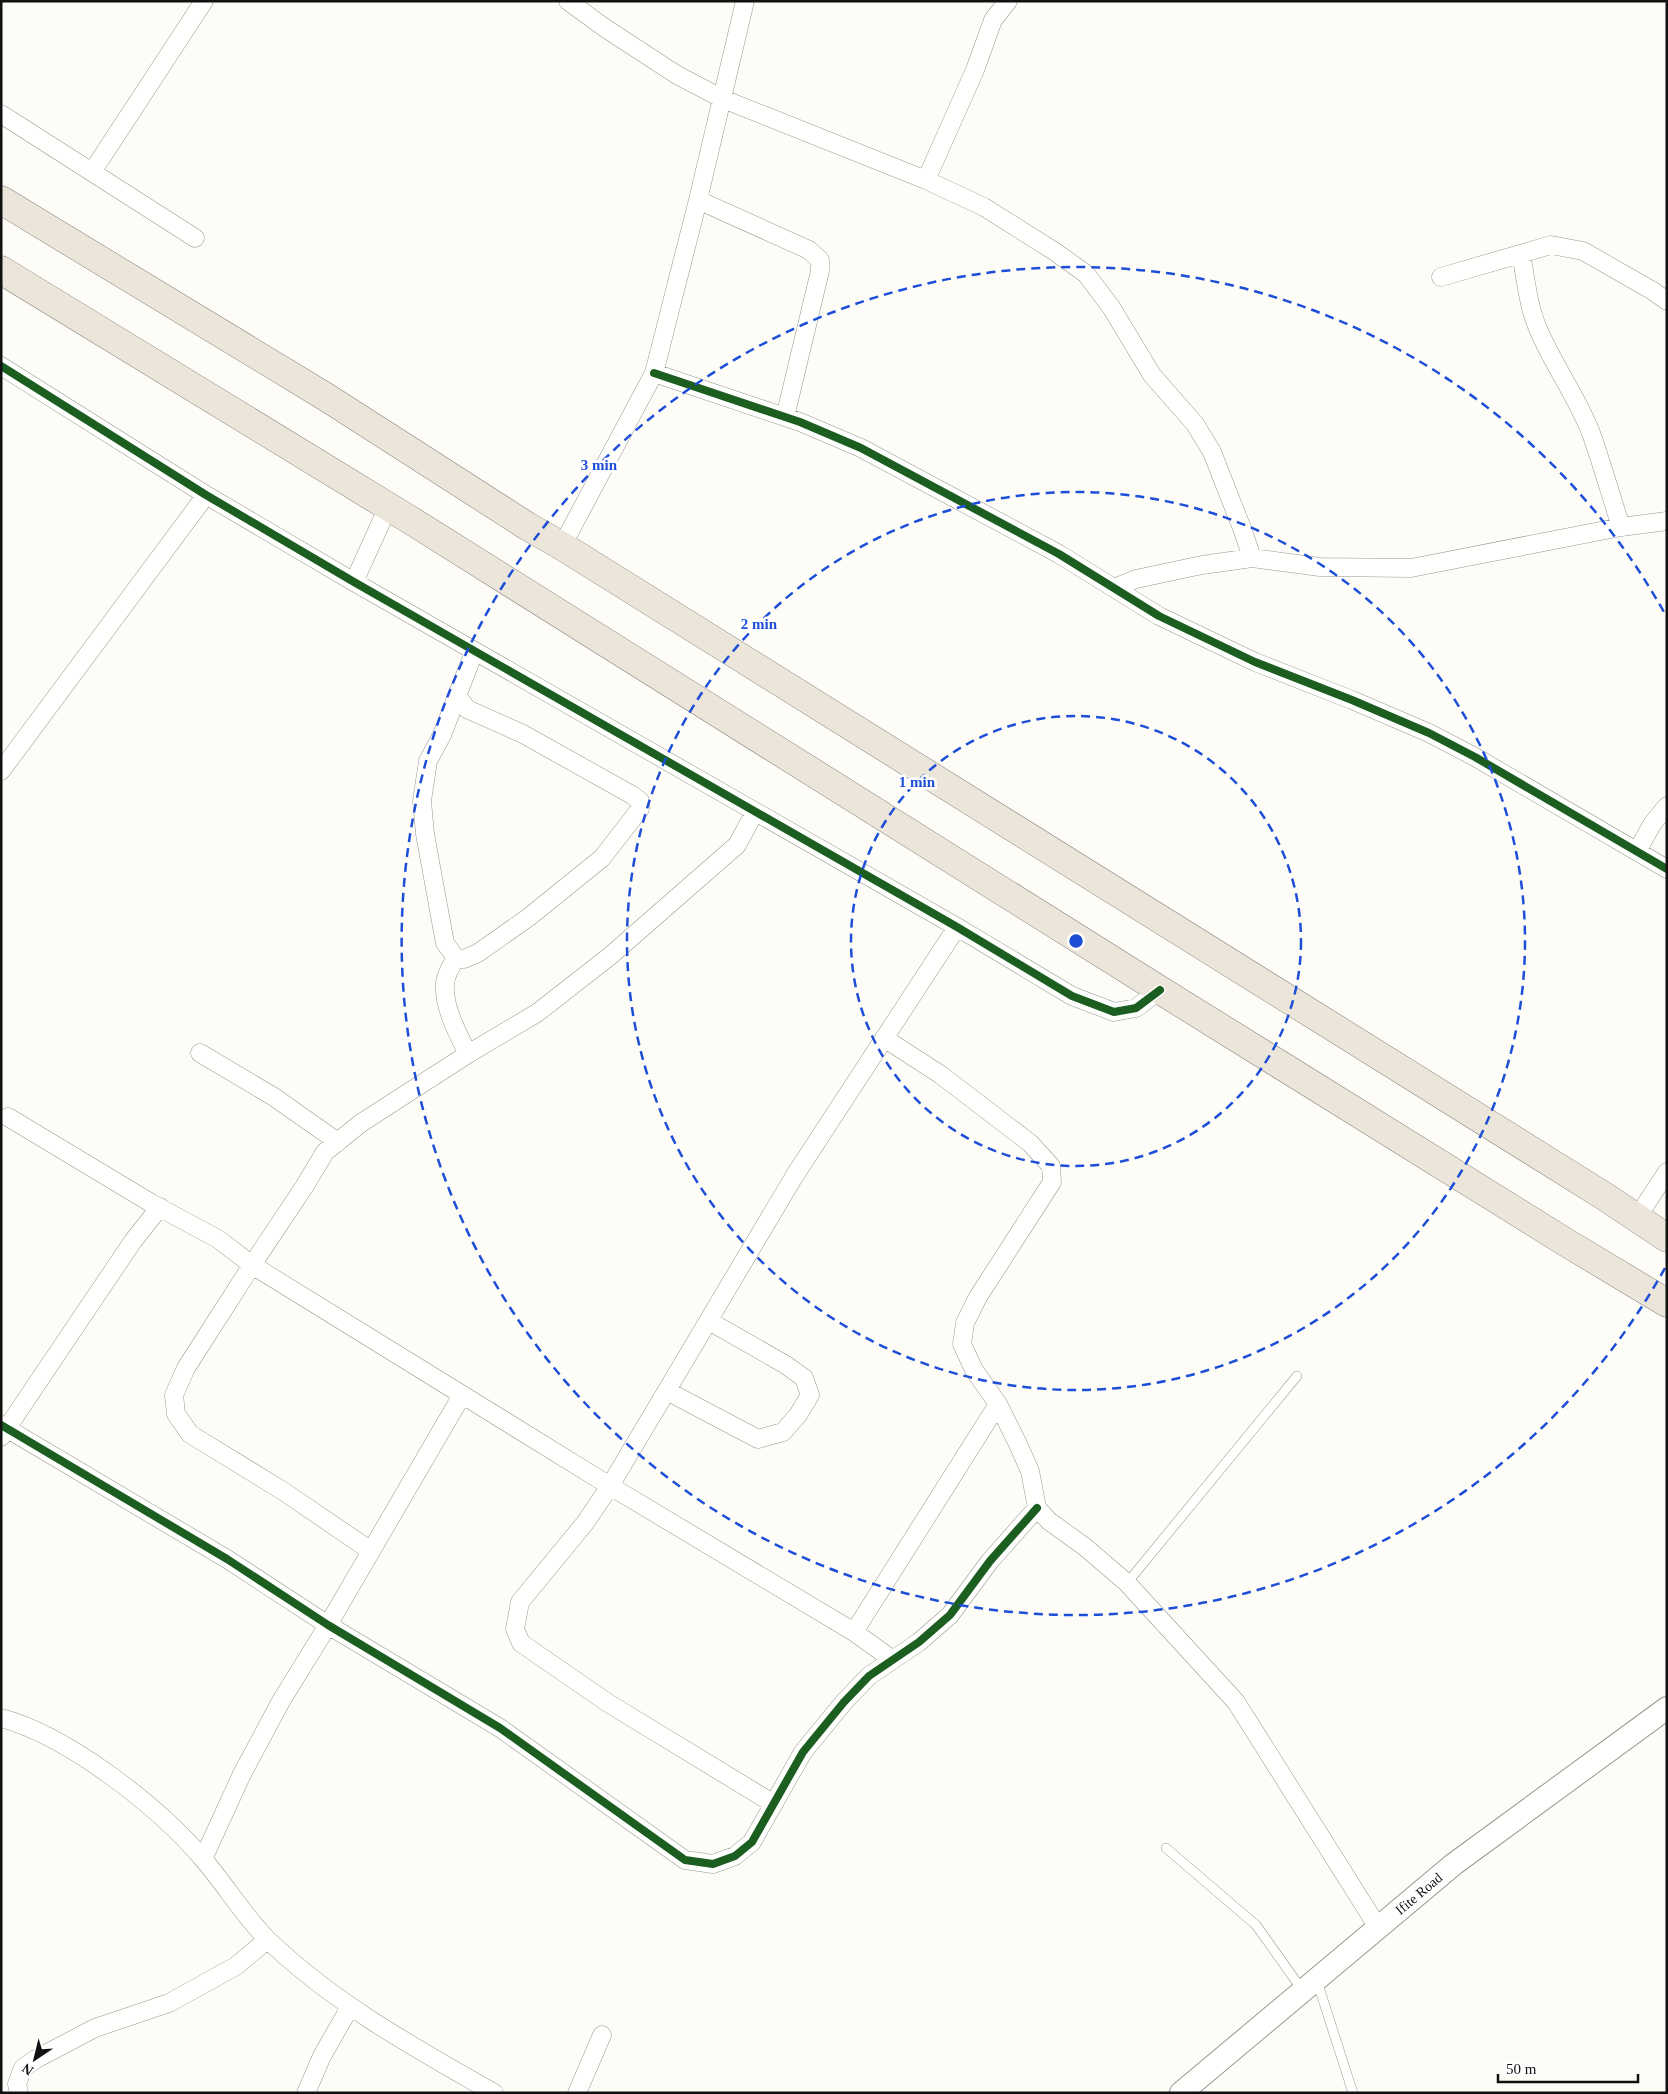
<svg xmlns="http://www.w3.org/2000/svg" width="1668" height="2094" viewBox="0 0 1668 2094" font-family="'Times New Roman',serif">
	<rect width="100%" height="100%" fill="#fdfcf7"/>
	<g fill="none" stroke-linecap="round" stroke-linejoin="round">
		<g stroke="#979795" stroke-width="10">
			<path id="service" d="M 1127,1583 L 1297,1376
				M 1166,1848 L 1256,1925 L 1303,1991
				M 1317,1981 L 1353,2093"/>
		</g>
		<g stroke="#979795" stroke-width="19">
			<path id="minor" d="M 568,1 L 605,28 L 677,75 L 723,99 L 926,180 L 984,207 L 1054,251 L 1086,274 L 1111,307 L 1152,375 L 1195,424 L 1212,452 L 1243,531 L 1252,558
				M 1,114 L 195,238
				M 92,172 L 204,1
				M 926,180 L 975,70 L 993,20 L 1008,1
				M 698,200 L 809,250 L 820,260 L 820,271 L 785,417
				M 1521,254 C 1526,279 1528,307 1539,331 C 1554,366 1577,397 1591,433 C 1602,464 1611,496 1621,527
				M 1441,277 L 1551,245 L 1583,251 L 1653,291 L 1667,301
				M 1,366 L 206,495 L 354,582 L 957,927 L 1072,996 L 1114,1012 L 1136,1008 L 1160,990
				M 654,373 L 800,422 L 861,448 L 1059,554 L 1159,616 L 1255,662 L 1352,700 L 1429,733 L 1475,757 L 1667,869
				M 562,546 L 654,373 L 698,200 L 745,1
				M 354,582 L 388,507
				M 1114,588 L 1136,579 L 1202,565 L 1252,558 L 1320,567 L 1411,568 L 1621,527 L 1667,521
				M 458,697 L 467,709 L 523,734 L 632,795 L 640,801 L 640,809 L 602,858 L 529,917 L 478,953 L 464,959 L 456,958 L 445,943 L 425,834 L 422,801 L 428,761 L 442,735 L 474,652
				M 1,771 L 206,495
				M 1637,851 L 1653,823 L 1667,806
				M 456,958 C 451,966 446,974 445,983 C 443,1007 458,1034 468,1054
				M 884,1038 L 941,1075 L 1030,1143 L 1051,1166 L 1052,1182 L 978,1297 L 965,1323 L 962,1344 L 974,1370 L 998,1404 L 1017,1442 L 1030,1471 L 1037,1508 L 1049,1521 L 1085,1547 L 1127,1583 L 1236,1702 L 1379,1929
				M 200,1053 L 274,1097 L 338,1142
				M 8,1117 L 151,1203 L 218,1239 L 252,1265 L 610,1486 L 854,1632 L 893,1660
				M 1636,1219 L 1667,1172
				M 667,1391 L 758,1439 L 783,1432 L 798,1415 L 810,1395 L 804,1378 L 786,1365 L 709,1321
				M 1,1425 L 227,1559 L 328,1625 L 500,1728 L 685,1860 L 713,1864 L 735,1856 L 752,1842 L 803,1752 L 844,1702 L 869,1676 L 919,1642 L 950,1615 L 990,1561 L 1037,1508
				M 1,1437 L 133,1241 L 160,1207
				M 371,1551 L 283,1491 L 190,1434 L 176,1414 L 174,1395 L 186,1368 L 252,1265 L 304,1187 L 325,1152 L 361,1123 L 468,1054 L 537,1013 L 610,956 L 737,845 L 755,812
				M 854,1632 L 998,1404
				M 1,1718 C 68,1736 158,1806 203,1859 C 225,1884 245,1918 269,1941 C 335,2004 415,2048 494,2093
				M 774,1804 L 608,1703 L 521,1643 L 515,1629 L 520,1602 L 585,1523 L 610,1486 L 795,1175 L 957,927
				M 203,1859 L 242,1774 L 281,1701 L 328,1625 L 462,1395
				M 19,2093 L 17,2084 L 23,2068 L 36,2059 L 95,2028 L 169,2003 L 236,1966 L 267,1940
				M 306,2093 L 322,2056 L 350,2007
				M 577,2093 L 602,2035"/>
		</g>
		<g stroke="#979795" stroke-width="24">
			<path id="tertiary" d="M 1181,2093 L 1454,1864 L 1667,1708"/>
		</g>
		<g stroke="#858482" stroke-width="29">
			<path id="trunk" d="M 1,200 L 326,397 L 527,526 L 562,546 L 1604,1196 L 1667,1238
				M 1,270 L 407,518 L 1160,990 L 1567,1243 L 1667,1303"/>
		</g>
		<use href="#service" stroke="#fffffe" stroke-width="9"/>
		<use href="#minor" stroke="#fffffe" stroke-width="18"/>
		<use href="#tertiary" stroke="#fffffe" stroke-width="22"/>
		<use href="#trunk" stroke="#ece5da" stroke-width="28"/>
		<g stroke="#fff" stroke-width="11">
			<path id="cycleway" d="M 1,366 L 206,495 L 354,582 L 957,927 L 1072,996 L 1114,1012 L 1136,1008 L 1160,990
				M 654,373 L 800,422 L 861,448 L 1059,554 L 1159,616 L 1255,662 L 1352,700 L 1429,733 L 1475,757 L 1667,869
				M 1,1425 L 227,1559 L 328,1625 L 500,1728 L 685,1860 L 713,1864 L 735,1856 L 752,1842 L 803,1752 L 844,1702 L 869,1676 L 919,1642 L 950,1615 L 990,1561 L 1037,1508"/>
		</g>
		<use href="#cycleway" stroke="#1b5e20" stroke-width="8"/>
	</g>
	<g fill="none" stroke="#1d4ed8" stroke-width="2.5" stroke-dasharray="9 6">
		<circle cx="1076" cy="941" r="225"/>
		<circle cx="1076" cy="941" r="449"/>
		<path d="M1665 1268A674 674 0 1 1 1665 614"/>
	</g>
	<g text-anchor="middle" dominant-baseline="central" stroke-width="5" stroke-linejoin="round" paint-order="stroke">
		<g font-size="14" fill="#111" stroke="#fff">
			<text transform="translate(1419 1894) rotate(-40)">Ifite Road</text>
		</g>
	</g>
	<circle cx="1076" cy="941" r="8" fill="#1d4ed8" stroke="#fff" stroke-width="2.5"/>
	<g font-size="15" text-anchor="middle" font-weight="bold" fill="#1d4ed8" stroke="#fff" stroke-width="5" stroke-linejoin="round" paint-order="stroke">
		<text x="599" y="470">3 min</text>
		<text x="759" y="629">2 min</text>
		<text x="917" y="787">1 min</text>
	</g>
	<rect width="1668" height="2094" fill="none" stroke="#111111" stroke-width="5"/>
	<g transform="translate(35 2059) rotate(215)" stroke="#ffffff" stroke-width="4" paint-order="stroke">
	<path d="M0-4L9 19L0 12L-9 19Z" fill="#111111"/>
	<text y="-8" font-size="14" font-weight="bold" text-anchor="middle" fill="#111111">N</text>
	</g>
	<path d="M1498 2074v8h140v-8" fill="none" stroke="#111111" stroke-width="2.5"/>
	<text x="1506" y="2074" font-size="15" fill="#111111" stroke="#ffffff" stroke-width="4" paint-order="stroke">50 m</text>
</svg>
